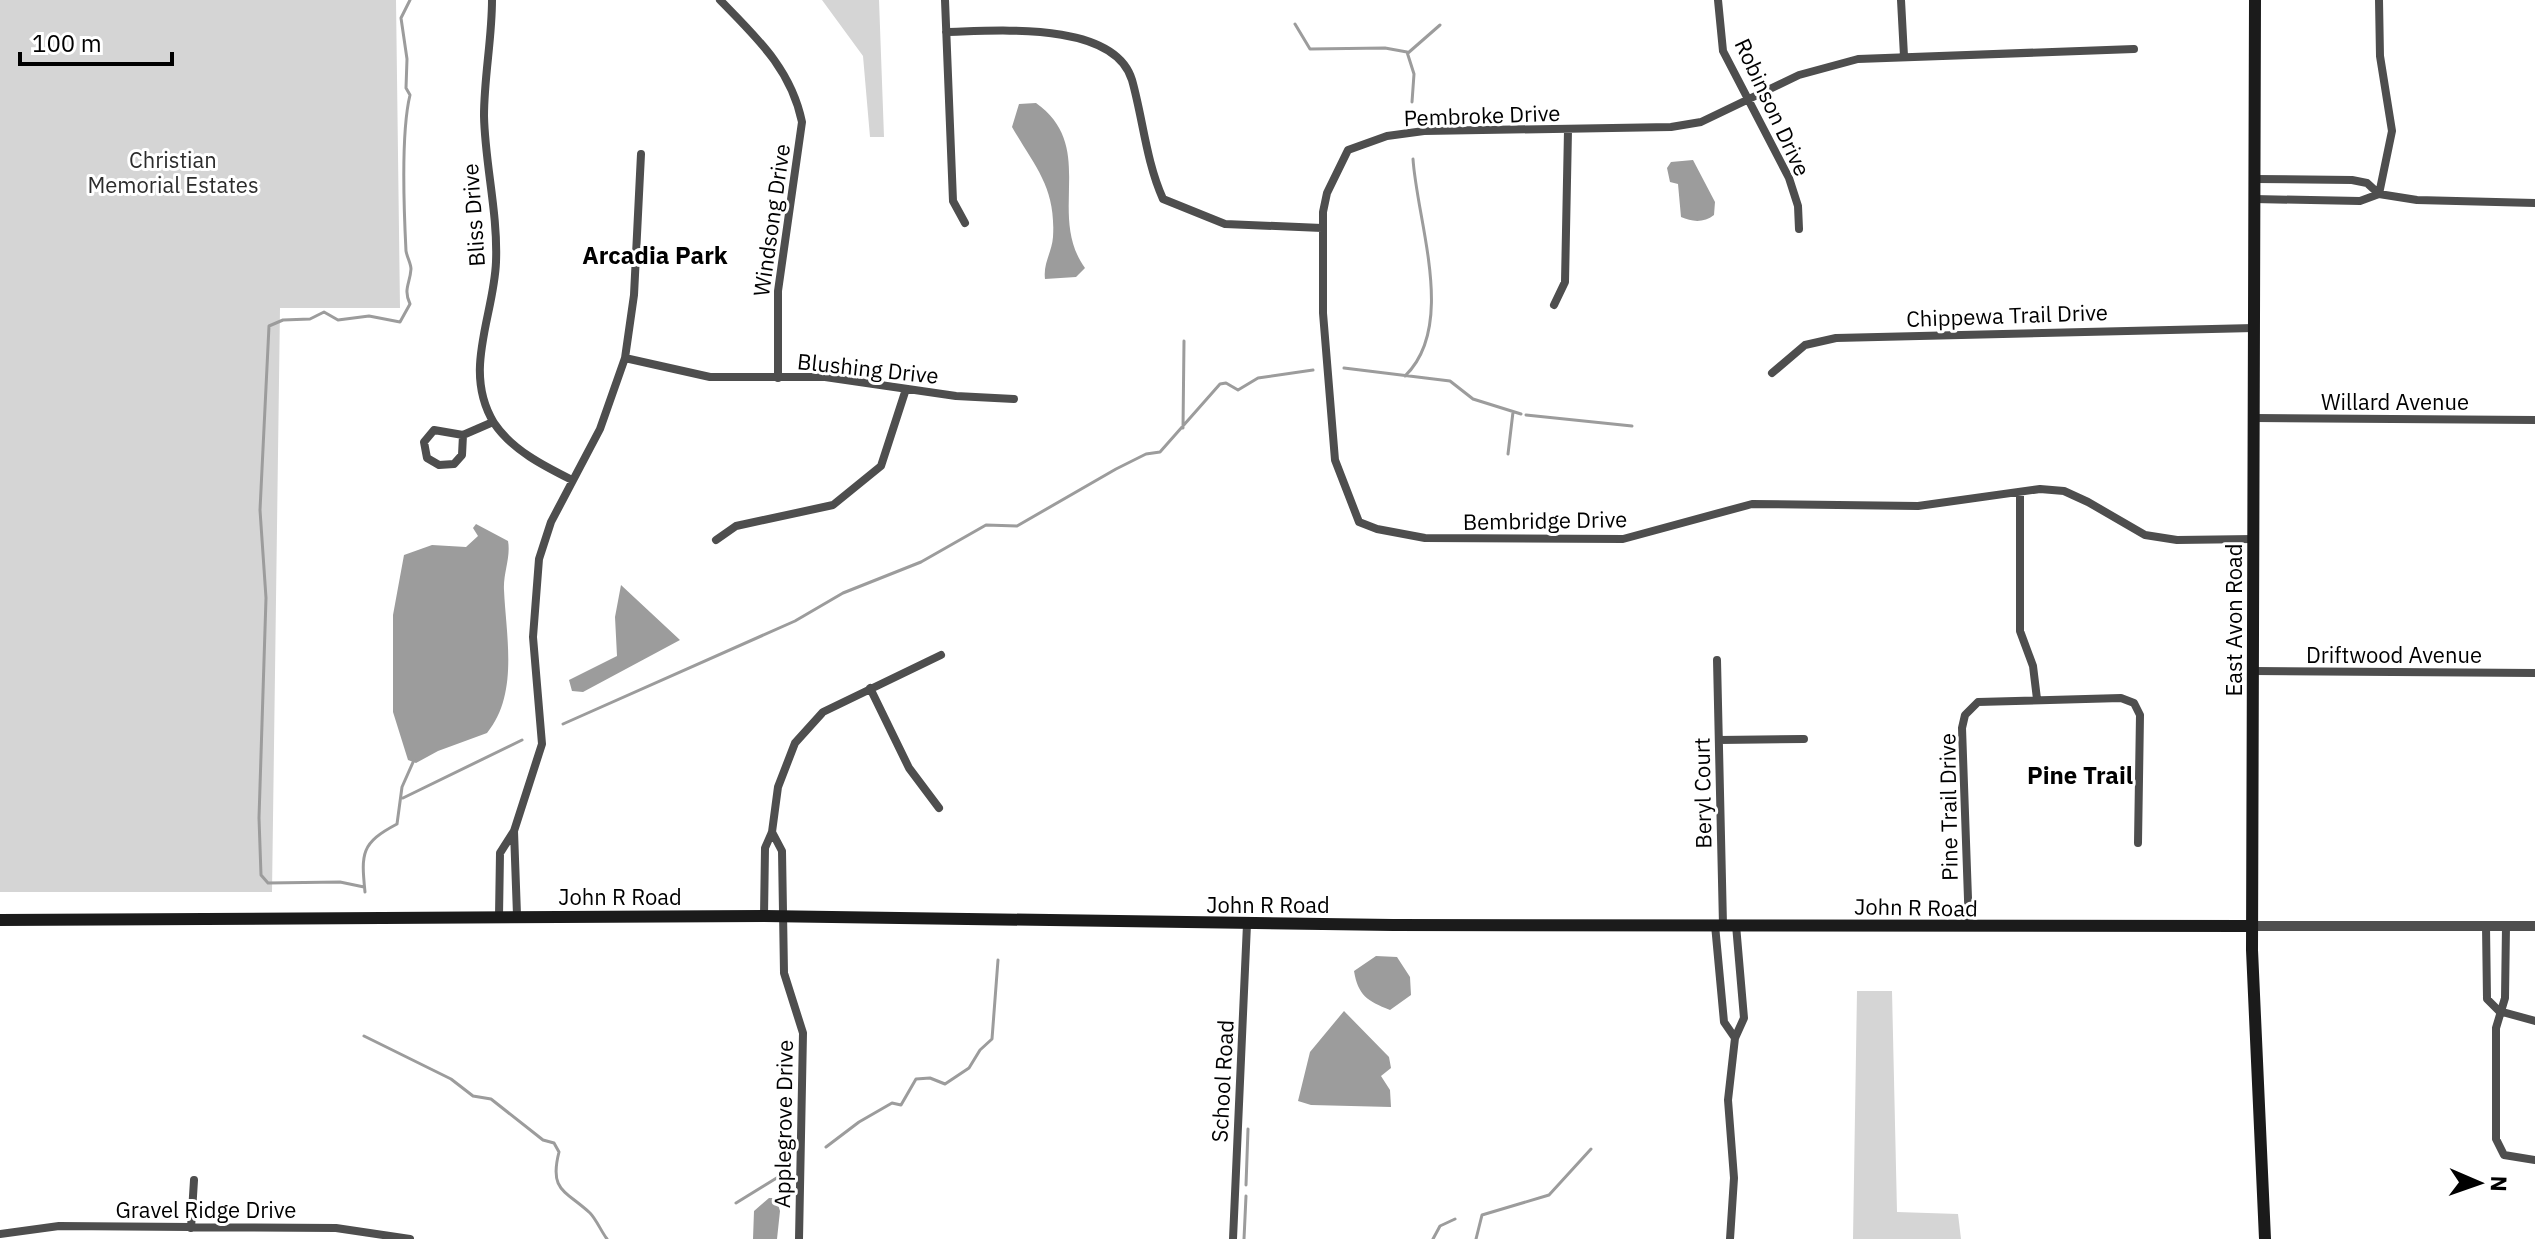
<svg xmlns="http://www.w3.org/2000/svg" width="2535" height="1239" viewBox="0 0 2535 1239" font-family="'IBM Plex Sans',sans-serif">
	<rect width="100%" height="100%" fill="#fff"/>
	<path fill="#d5d5d5" d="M 0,0 L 396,0 L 400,308 L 280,308 L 272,892 L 0,892 Z
		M 822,0 L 879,0 L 884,137 L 870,137 L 863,56 Z
		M 1857,991 L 1892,991 L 1897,1212 L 1958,1214 L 1961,1239 L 1853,1239 Z"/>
	<path fill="#9c9c9c" d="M 1036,103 C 1098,147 1046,214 1085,268 L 1076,277 L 1045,279 C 1043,263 1052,252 1053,237 C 1056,187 1035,167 1012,127 L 1019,104 Z
		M 1693,160 L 1715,202 L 1714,215 C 1704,223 1692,222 1681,217 L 1678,184 L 1670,182 L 1667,168 L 1671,162 Z
		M 476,524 L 508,541 C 511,557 503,573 504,590 C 506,636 519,694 487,733 L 438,751 L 416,763 L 408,760 L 393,712 L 393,615 L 404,555 L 432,545 L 466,547 L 478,536 L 473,528 Z
		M 621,585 L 680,640 L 583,692 L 572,691 L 569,680 L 617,656 L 615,617 Z
		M 1376,956 L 1397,957 L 1410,977 L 1411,995 L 1390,1010 C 1367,1001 1358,995 1354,971 Z
		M 1344,1011 L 1389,1057 L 1391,1068 L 1381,1076 L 1390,1090 L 1391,1107 L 1311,1105 L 1298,1101 L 1310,1052 Z
		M 769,1198 L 776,1198 L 780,1211 L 777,1239 L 753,1239 L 754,1211 Z"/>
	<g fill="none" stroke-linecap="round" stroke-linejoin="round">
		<path stroke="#9c9c9c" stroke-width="3" d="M 1295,24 L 1310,49 L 1385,48 L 1407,52 L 1414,74 L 1412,102
			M 1408,53 L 1440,25
			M 1344,368 L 1450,381 L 1473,399 L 1521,414
			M 1405,376 C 1457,326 1417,222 1413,159
			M 1526,415 L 1632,426
			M 1183,428 L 1184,341
			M 1508,454 L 1513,412
			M 563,724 L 795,621 L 843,593 L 921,562 L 986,525 L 1017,526 L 1116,469 L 1146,454 L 1160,452 L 1220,384 L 1226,383 L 1238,390 L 1258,378 L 1313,370
			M 403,798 L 522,740
			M 364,887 L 340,882 L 268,883 L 261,875 L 259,818 L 266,598 L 260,510 L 269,326 L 283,320 L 310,319 L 324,312 L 338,320 L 369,316 L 400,322 L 410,304 C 403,289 410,284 411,269 C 411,264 407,257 406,251 C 404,212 401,132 410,95 L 406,88 L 407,59 L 401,18 L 410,0
			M 365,892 C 361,853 361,843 397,824 L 402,787 L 414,760
			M 364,1036 L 451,1079 L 473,1096 L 491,1099 L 543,1140 L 554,1143 L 559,1152 C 549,1191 565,1190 590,1213 C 596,1219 601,1231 607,1239
			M 826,1147 L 859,1122 L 892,1103 L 901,1105 L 916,1079 L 930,1078 L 945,1084 L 969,1068 L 980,1050 L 992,1039 L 998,960
			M 1246,1185 L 1248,1129
			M 736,1203 L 788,1171
			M 1244,1239 L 1246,1196
			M 1433,1239 L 1440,1226 L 1455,1219
			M 1476,1239 L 1482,1215 L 1549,1195 L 1591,1149"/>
		<path stroke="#4e4e4e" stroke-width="8" d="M 492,0 C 492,39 484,77 484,116 C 485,164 498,213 496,262 C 494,316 462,371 494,423 C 512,450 544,466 572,480
			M 720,0 C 757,38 791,69 802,122 L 778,291 L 778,378
			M 945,0 L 953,201 L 965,223
			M 1718,0 L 1723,51 L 1789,178 L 1798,206 L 1799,229
			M 1901,0 L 1904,56
			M 2379,0 L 2380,56 L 2392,131 L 2379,194 L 2417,200 L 2535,203
			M 946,32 C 994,31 1114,20 1132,80 C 1143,119 1146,161 1163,199 L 1225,224 L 1322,228
			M 2134,49 L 1858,59 L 1799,75 L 1701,122 L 1671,127 L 1424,131 L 1387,136 L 1348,150 L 1327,193 L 1323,212 L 1323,313 L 1335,460 L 1359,522 L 1377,529 L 1425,538 L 1623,539 L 1752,504 L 1918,506 L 2040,489 L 2064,491 L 2088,502 L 2145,535 L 2177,540 L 2254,539
			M 2254,199 L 2360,201 L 2379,194 L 2367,183 L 2352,180 L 2254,179
			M 1554,305 L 1565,282 L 1568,130
			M 625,358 L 710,377 L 825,377 L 956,396 L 1014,399
			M 1772,373 L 1805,345 L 1836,338 L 2254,328
			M 2254,418 L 2535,420
			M 463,435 L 462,455 L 454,464 L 439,465 L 427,458 L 424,442 L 434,430 L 463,435 L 493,422
			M 2020,492 L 2020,631 L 2033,666 L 2037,699
			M 716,540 L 736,526 L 833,505 L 881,466 L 906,389
			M 1717,660 L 1723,925
			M 2253,671 L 2535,673
			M 870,688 L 909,768 L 939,808
			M 1719,740 L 1804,739
			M 514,831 L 517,915
			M 772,832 L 782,851 L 784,973 L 803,1033 L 799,1239
			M 499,916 L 500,853 L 514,831 L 542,744 L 533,637 L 539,559 L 551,522 L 600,429 L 625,358 L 634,295 L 641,154
			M 764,916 L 765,848 L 772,832 L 778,787 L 795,743 L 823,712 L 941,655
			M 1715,925 L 1724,1022 L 1735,1038
			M 2486,926 L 2487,999 L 2499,1011 L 2535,1021
			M 2506,926 L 2505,998 L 2496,1028 L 2496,1139 L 2504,1155 L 2535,1160
			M 1969,927 L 1962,728 L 1965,715 L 1978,702 L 2121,698 L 2134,703 L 2140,715 L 2138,843
			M 191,1228 L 194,1180
			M 0,1234 L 59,1226 L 336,1228 L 410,1239
			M 1233,1239 L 1247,924
			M 1730,1239 L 1734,1178 L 1728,1100 L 1735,1038 L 1744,1018 L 1736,925"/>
		<path stroke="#4e4e4e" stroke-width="10" d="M 2252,926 L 2535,926"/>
		<path stroke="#1b1b1b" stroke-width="12" d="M 2255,0 L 2252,950 L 2265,1239
			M 0,920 L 764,916 L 1393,925 L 2252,926"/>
	</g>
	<g text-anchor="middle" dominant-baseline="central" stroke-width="6" stroke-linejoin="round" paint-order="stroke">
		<g font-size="22" fill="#000" stroke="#fff">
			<text transform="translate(1773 107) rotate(65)">Robinson Drive</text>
			<text transform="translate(1482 115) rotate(-2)">Pembroke Drive</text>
			<text transform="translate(473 215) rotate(-94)">Bliss Drive</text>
			<text transform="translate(771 220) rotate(-82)">Windsong Drive</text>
			<text transform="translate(2007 315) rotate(-2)">Chippewa Trail Drive</text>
			<text transform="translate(868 368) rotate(6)">Blushing Drive</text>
			<text x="2395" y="401">Willard Avenue</text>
			<text transform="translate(1545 520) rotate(-1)">Bembridge Drive</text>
			<text transform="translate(2233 620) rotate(-90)">East Avon Road</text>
			<text x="2394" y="654">Driftwood Avenue</text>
			<text transform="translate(1702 793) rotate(-91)">Beryl Court</text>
			<text transform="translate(1948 807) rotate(-91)">Pine Trail Drive</text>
			<text x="620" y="896">John R Road</text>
			<text x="1268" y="904">John R Road</text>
			<text transform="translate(1916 907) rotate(1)">John R Road</text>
			<text transform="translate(1222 1081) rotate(-87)">School Road</text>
			<text transform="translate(783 1124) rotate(-89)">Applegrove Drive</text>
			<text x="206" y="1209">Gravel Ridge Drive</text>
		</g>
		<g font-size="22" fill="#2c2c2c" stroke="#fff">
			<text x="173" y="159">Christian<tspan x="173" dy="25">Memorial Estates</tspan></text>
		</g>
		<g font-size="24" font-weight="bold" fill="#000" stroke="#fff">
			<text x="655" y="255">Arcadia Park</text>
			<text x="2080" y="775">Pine Trail</text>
		</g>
	</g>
	<g transform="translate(2479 1183) rotate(92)" stroke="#ffffff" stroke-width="6" paint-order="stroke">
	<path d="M0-6L14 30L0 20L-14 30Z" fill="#000000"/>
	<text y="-12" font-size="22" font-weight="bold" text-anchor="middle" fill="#000000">N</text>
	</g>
	<path d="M20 52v12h152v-12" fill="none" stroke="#000000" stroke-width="4"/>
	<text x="32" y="52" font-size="24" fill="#000000" stroke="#ffffff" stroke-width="6" paint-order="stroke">100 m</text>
</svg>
